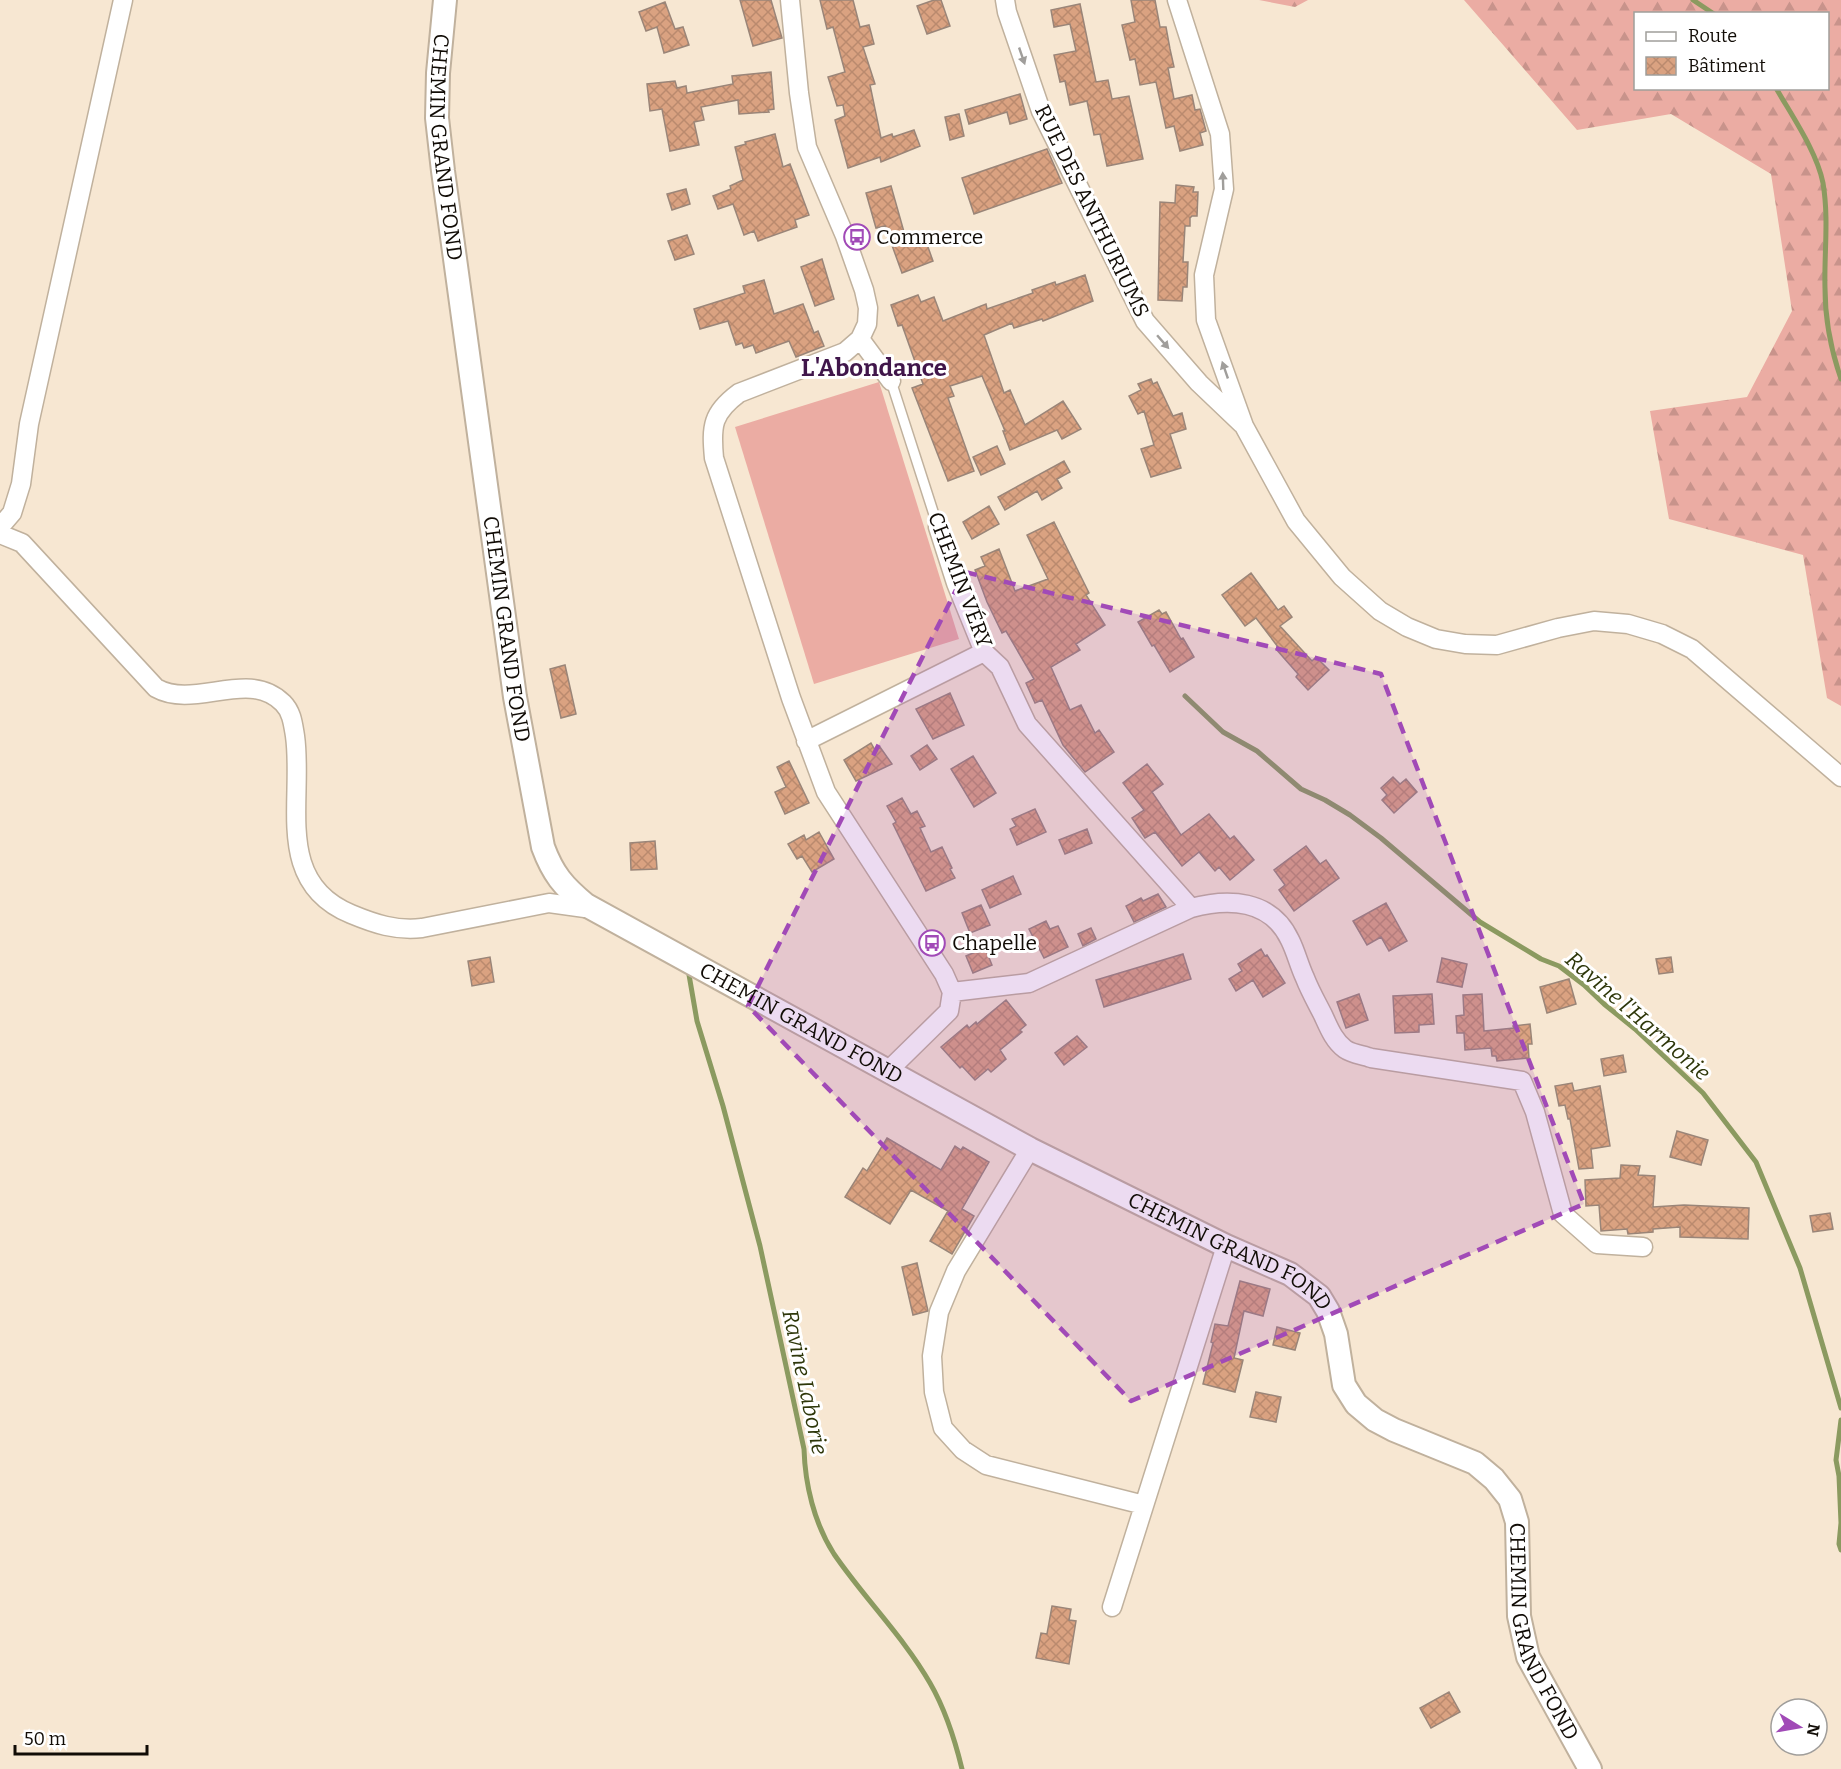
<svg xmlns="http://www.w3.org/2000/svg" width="1841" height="1769" viewBox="0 0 1841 1769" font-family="Bitter,serif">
	<defs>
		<pattern id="forest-firs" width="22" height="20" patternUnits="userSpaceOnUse" patternTransform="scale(1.5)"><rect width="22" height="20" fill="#ebaca3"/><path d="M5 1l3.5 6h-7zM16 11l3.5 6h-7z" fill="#c8938b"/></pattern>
		<pattern id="building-cross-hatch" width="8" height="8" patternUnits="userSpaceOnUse" patternTransform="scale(1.5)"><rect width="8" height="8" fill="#daa281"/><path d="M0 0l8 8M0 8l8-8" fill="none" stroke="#ba8a6e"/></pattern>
	</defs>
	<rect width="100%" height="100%" fill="#f7e7d2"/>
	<path fill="url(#forest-firs)" fill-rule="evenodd" d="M 1259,0 L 1308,0 L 1295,7 Z
		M 1464,0 L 1841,0 L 1841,706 L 1827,698 L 1803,555 L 1669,519 L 1650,411 L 1747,397 L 1792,311 L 1771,174 L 1671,114 L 1577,130 ZM 1636,14 L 1828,14 L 1828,88 L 1636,88 Z"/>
	<path fill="#ebaca3" d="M 879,382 L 959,639 L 814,684 L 735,427 Z"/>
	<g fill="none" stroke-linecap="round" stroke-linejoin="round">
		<path stroke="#8b9a60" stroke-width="5" d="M 1693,0 L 1714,14
			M 1776,88 C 1792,116 1817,152 1823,183 C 1829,219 1824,253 1825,288 C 1825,319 1831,350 1841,379
			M 1185,696 L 1223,732 L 1257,751 L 1301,789 L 1325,800 L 1350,815 L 1381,838 L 1480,922 L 1541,959 L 1559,966 L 1584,985 L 1604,1004 L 1635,1029 L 1703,1093 L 1756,1162 L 1800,1268 L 1841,1408
			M 688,969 L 697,1021 L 723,1106 L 760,1246 L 804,1449 C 805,1484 814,1523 834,1554 C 864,1598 903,1636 930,1683 C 945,1709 955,1740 962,1769
			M 1841,1420 L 1836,1460 L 1839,1476 L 1841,1523 L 1839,1544 L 1841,1550"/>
	</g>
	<path fill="url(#building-cross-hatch)" stroke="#9a8578" stroke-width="1.5" d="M 740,0 L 771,0 L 782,38 L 753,46 Z
		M 820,0 L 853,0 L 860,27 L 869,25 L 874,44 L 863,47 L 875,84 L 870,85 L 881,138 L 892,134 L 893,137 L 914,130 L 920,146 L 881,162 L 880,157 L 848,168 L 835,120 L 845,116 L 843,105 L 837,106 L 828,77 L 845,72 L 833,27 L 827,29 Z
		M 934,0 L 941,0 L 950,26 L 927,34 L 917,6 Z
		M 1131,0 L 1155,0 L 1160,27 L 1166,27 L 1170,49 L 1174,67 L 1168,68 L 1174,99 L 1192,95 L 1195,110 L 1200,109 L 1202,116 L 1206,131 L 1200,133 L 1203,145 L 1180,151 L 1174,126 L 1166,128 L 1156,82 L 1140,85 L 1135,59 L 1130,60 L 1122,25 L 1135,22 Z
		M 665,2 L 675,29 L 683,27 L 689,45 L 664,53 L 657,27 L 646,31 L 639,12 Z
		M 1080,4 L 1096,82 L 1108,80 L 1112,99 L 1129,96 L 1143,159 L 1107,166 L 1100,134 L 1094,135 L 1087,101 L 1070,105 L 1065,81 L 1060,82 L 1054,55 L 1076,51 L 1070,24 L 1054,27 L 1051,10 Z
		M 771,72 L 774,109 L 768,110 L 769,112 L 739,114 L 738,100 L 701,107 L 704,120 L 694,122 L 699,145 L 670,151 L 662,109 L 650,111 L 647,84 L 675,81 L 677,88 L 686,86 L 687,93 L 733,84 L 732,76 Z
		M 1020,94 L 1027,119 L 1010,124 L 1007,112 L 969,124 L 965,110 Z
		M 959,114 L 964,136 L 950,140 L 945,117 Z
		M 775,134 L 783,167 L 790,164 L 809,215 L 795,220 L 797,227 L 758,241 L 754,231 L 744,235 L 733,204 L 718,209 L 713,196 L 731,189 L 730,186 L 743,180 L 735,147 L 746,144 L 745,142 Z
		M 1047,149 L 1062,183 L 974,214 L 962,178 Z
		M 1176,185 L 1194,187 L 1193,192 L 1198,192 L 1197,216 L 1192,216 L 1190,218 L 1190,226 L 1185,226 L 1183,262 L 1188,262 L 1187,287 L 1183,287 L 1182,301 L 1158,300 L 1160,202 L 1175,203 Z
		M 891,186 L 906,239 L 912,237 L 913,240 L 924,236 L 933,261 L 902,273 L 885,226 L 876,228 L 866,193 Z
		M 686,189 L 690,204 L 672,210 L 667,194 Z
		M 687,235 L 694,254 L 675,260 L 668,241 Z
		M 822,259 L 834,299 L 815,306 L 801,267 Z
		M 1085,275 L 1093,301 L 1043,321 L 1042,319 L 1014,328 L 1012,323 L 984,335 L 1004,393 L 1010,390 L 1025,425 L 1063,401 L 1081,429 L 1062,439 L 1057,430 L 1010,450 L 1003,431 L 1005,431 L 982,376 L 950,386 L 954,396 L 948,398 L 974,471 L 948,481 L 912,388 L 923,384 L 902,325 L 898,326 L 891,305 L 918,295 L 921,302 L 934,297 L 943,321 L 986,304 L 987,309 L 1033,293 L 1032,290 L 1055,282 L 1056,285 Z
		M 764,280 L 774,314 L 803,304 L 814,333 L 818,331 L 824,346 L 796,357 L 789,341 L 756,353 L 753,345 L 744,348 L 742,343 L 736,345 L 728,321 L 700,329 L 694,309 L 745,293 L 743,286 Z
		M 1151,379 L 1153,384 L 1157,382 L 1173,416 L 1182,413 L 1186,429 L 1170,434 L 1181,468 L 1151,477 L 1141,449 L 1154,445 L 1144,411 L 1138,414 L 1129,396 L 1141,390 L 1138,384 Z
		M 997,446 L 1005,464 L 981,475 L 973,457 Z
		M 1064,461 L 1070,472 L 1057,479 L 1062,488 L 1042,500 L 1037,491 L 1005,510 L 998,497 Z
		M 989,506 L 999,524 L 972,539 L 963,522 Z
		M 1054,522 L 1089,593 L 1086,595 L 1105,625 L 1076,644 L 1080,650 L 1051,667 L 1070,710 L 1081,705 L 1095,733 L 1099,730 L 1114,752 L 1085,772 L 1063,745 L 1042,700 L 1035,703 L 1026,683 L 1034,679 L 1006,631 L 1002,633 L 987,602 L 975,570 L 985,566 L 981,557 L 999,549 L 1015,591 L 1048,579 L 1027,535 Z
		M 1251,573 L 1278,610 L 1284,606 L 1292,617 L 1280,626 L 1312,661 L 1316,657 L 1329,670 L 1308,690 L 1296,677 L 1298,674 L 1276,649 L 1278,647 L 1256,618 L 1245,626 L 1222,595 Z
		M 1159,610 L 1162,614 L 1166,612 L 1181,639 L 1183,638 L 1194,657 L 1170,672 L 1154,645 L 1152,646 L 1138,622 Z
		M 565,665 L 576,714 L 561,718 L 550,669 Z
		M 950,693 L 964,725 L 933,739 L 916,709 Z
		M 871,743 L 875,750 L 880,747 L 892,764 L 856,781 L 844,760 Z
		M 927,745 L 937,759 L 920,770 L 911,756 Z
		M 973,756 L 996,793 L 974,807 L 951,769 Z
		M 789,761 L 809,803 L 785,814 L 775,792 L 786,787 L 777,767 Z
		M 1147,764 L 1163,784 L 1152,792 L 1181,835 L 1209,814 L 1230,839 L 1234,836 L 1254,860 L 1230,880 L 1219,867 L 1215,871 L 1199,852 L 1182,866 L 1155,832 L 1145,838 L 1132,818 L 1144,810 L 1123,783 Z
		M 1393,777 L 1400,784 L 1406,779 L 1417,792 L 1394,813 L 1382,800 L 1387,795 L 1381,788 Z
		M 902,798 L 911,814 L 917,811 L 925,826 L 920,828 L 931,852 L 942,847 L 952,868 L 950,869 L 955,878 L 926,891 L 893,824 L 896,822 L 887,806 Z
		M 1035,809 L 1046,832 L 1017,845 L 1010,829 L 1016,826 L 1012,819 Z
		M 1087,829 L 1092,843 L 1065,854 L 1059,840 Z
		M 819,832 L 834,859 L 812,872 L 802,856 L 797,859 L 788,844 L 804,835 L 806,840 Z
		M 655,841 L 657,869 L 631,870 L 630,843 Z
		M 1306,846 L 1320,864 L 1326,860 L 1339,878 L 1294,911 L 1279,890 L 1285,885 L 1274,870 Z
		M 1013,876 L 1021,894 L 990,908 L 982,890 Z
		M 1158,894 L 1166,907 L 1134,922 L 1126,906 L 1141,898 L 1143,901 Z
		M 1386,903 L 1407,941 L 1389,951 L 1381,937 L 1367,945 L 1353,921 Z
		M 981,905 L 990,925 L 970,933 L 962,913 Z
		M 1046,921 L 1050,929 L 1058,926 L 1068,947 L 1044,958 L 1029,929 Z
		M 1091,928 L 1096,939 L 1083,946 L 1078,934 Z
		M 985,948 L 992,965 L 973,973 L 966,956 Z
		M 1261,949 L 1265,956 L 1267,955 L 1285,983 L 1263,997 L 1253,980 L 1236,991 L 1229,979 L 1242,971 L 1238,964 Z
		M 1183,954 L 1191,979 L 1104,1007 L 1096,980 Z
		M 490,957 L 494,982 L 472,986 L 468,961 Z
		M 1671,957 L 1673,972 L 1659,974 L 1656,959 Z
		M 1442,958 L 1467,964 L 1462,987 L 1437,982 Z
		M 1569,979 L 1576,1004 L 1547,1013 L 1540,987 Z
		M 1359,994 L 1368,1020 L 1346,1028 L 1337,1002 Z
		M 1432,994 L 1434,1024 L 1419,1025 L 1419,1032 L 1395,1033 L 1393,996 Z
		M 1482,994 L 1484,1031 L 1514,1028 L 1513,1026 L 1530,1024 L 1532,1044 L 1528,1044 L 1529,1058 L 1497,1061 L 1496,1056 L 1492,1056 L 1491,1048 L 1465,1050 L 1464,1033 L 1457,1033 L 1456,1016 L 1464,1015 L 1463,995 Z
		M 1006,1000 L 1026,1025 L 1020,1030 L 1022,1032 L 1000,1050 L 1006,1059 L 991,1072 L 988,1069 L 975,1080 L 962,1066 L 960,1068 L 941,1047 L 967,1025 L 969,1028 L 976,1022 L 977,1024 Z
		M 1077,1036 L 1087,1047 L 1064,1065 L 1055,1053 Z
		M 1623,1055 L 1626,1072 L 1604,1076 L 1601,1059 Z
		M 1572,1083 L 1574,1091 L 1600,1086 L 1610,1146 L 1591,1149 L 1593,1168 L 1579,1169 L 1570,1119 L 1568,1119 L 1565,1105 L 1559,1106 L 1555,1086 Z
		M 1677,1131 L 1708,1140 L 1701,1165 L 1670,1157 Z
		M 887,1138 L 941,1170 L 955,1146 L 961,1150 L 963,1147 L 989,1162 L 962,1209 L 974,1216 L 952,1254 L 930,1241 L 948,1211 L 911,1190 L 890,1224 L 845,1197 L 863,1168 L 867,1171 Z
		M 1621,1165 L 1640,1166 L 1638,1175 L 1655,1176 L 1653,1207 L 1684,1205 L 1749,1208 L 1748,1239 L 1680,1237 L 1680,1227 L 1653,1229 L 1653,1232 L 1628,1234 L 1627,1229 L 1601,1231 L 1599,1205 L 1586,1206 L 1585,1180 L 1620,1178 Z
		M 1830,1213 L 1833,1229 L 1813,1232 L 1810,1216 Z
		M 917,1263 L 928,1311 L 913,1315 L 902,1267 Z
		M 1240,1281 L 1270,1289 L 1263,1316 L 1244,1311 L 1234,1358 L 1243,1360 L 1235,1392 L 1203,1384 L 1213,1343 L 1211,1342 L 1215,1324 L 1228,1326 Z
		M 1277,1327 L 1300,1333 L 1295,1350 L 1273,1345 Z
		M 1256,1392 L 1281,1397 L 1276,1422 L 1250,1417 Z
		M 1052,1606 L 1071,1609 L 1069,1620 L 1076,1621 L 1069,1664 L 1036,1658 L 1041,1633 L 1047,1634 Z
		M 1449,1692 L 1460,1712 L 1431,1728 L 1420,1708 Z"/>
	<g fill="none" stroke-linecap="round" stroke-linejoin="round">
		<g stroke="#c0b19d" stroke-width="12">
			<path id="service" d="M 891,381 L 938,527"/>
		</g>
		<g stroke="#c0b19d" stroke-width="21">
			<path id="minor" d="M 790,0 L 799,93 L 807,147 L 845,236 L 864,290 L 868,308 L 867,324 L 860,339 L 845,352 L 739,393 C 712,413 711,426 714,458 L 791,698 L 826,792 L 944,974 L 952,992 L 949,1011 L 894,1065 L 890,1074
				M 1005,0 L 1007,12 L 1041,111 L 1145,321 L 1199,383 L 1242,424
				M 1177,0 L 1220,134 L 1224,189 L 1204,275 L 1206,320 L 1244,426 L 1296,521 L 1342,577 L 1380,611 L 1407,627 L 1436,639 L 1465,644 L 1497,645 L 1558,628 L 1594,621 L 1628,624 L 1662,634 L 1692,649 L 1841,777
				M 860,339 L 891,381
				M 0,527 L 12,513 L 21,484 L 29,424 L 123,0
				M 938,527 L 956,583 L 984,652 L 1000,667 L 1027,724 L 1191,908
				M 0,534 L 22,543 L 156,688 C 195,710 248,668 283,703 C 292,712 293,724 295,736 C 304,800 273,882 351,914 C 375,924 396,931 422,928 L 549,903 L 585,908 L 586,905
				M 806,741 L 984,652
				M 952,992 L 1029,983 L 1191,908 C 1228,898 1271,899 1290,940 C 1296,952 1299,965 1305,978 C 1310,991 1317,1003 1323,1015 C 1329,1028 1334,1041 1345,1049 C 1352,1054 1363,1055 1371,1058 L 1522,1081 L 1535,1112 L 1563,1214 L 1597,1244 L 1643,1247
				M 1030,1149 L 956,1271 L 939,1312 L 932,1356 L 934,1392 L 943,1428 L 963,1450 L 986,1465 L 1144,1505
				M 1112,1607 L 1226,1246"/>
		</g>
		<g stroke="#c0b19d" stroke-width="26">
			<g id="tertiary">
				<path id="s1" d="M 445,0 L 438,73 L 437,118 L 443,171 L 515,697 L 543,847 C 553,874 563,886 586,905 L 1030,1149 L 1226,1246 L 1290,1274 L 1319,1296 L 1328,1311 L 1336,1334 L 1344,1385 L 1356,1404 L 1375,1420 L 1394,1430 L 1475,1463 L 1494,1479 L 1510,1499 L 1517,1522 L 1519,1616 L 1528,1657 L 1590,1769"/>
			</g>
		</g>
		<use href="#service" stroke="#fff" stroke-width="9"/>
		<use href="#minor" stroke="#fff" stroke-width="18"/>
		<use href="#tertiary" stroke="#fff" stroke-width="22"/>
	</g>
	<defs><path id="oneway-solid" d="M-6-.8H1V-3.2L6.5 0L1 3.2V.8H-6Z" transform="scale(1.5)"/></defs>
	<g fill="#a09e9b">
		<use href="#oneway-solid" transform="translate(1022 56) rotate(71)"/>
		<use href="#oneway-solid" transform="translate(1223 181) rotate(-92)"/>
		<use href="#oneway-solid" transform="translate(1163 342) rotate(49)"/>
		<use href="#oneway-solid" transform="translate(1225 370) rotate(-109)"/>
	</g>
	<path fill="#a14ab7" fill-opacity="0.2" stroke="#a14ab7" stroke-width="4.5" stroke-dasharray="12 8" stroke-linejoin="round" d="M 965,572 L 1381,674 L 1584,1204 L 1131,1401 L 748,1006 Z"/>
	<defs>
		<g id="bus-ring" transform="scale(1.35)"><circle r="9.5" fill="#fff" stroke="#a14ab7" stroke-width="1.5"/><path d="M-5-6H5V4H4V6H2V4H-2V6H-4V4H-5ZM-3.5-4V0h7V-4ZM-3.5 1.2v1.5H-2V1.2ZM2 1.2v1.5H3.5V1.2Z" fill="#a14ab7"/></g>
	</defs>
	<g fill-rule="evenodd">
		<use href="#bus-ring" x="857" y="237"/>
		<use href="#bus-ring" x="932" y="943"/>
	</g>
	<g text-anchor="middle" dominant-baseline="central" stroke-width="6" stroke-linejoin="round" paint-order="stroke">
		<g font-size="21" fill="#110c06" stroke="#fff">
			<text stroke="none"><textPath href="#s1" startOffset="148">CHEMIN GRAND FOND</textPath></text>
			<text transform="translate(1092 211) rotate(64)">RUE DES ANTHURIUMS</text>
			<text transform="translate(960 580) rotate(69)">CHEMIN VÉRY</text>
			<text stroke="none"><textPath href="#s1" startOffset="634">CHEMIN GRAND FOND</textPath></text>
			<text stroke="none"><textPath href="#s1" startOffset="1174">CHEMIN GRAND FOND</textPath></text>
			<text stroke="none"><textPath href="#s1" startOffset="1660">CHEMIN GRAND FOND</textPath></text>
			<text stroke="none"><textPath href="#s1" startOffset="2199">CHEMIN GRAND FOND</textPath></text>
		</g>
		<g font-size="21" fill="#110c06" stroke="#fff" text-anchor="start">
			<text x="876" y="237">Commerce</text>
			<text x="952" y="943">Chapelle</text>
		</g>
		<g font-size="22" font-style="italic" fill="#2e370a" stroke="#fff">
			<text transform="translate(1638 1016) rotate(41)">Ravine l'Harmonie</text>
			<text transform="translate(805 1382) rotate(78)">Ravine Laborie</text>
		</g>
		<g font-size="24" font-weight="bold" fill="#40164a" stroke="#fff">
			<text x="874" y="368">L'Abondance</text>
		</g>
	</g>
	<rect x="1634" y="12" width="195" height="78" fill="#ffffff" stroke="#a09e9b" stroke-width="1.5"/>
	<rect x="1646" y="32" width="30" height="9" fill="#ffffff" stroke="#a09e9b" stroke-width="1.5"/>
	<text x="1688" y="42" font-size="18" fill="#110c06">Route</text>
	<rect x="1646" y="57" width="30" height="18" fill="url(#building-cross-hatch)" stroke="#a09e9b" stroke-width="1.5"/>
	<text x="1688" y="72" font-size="18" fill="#110c06">Bâtiment</text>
	<g transform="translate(1799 1727) rotate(101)"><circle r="28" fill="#ffffff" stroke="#a09e9b" stroke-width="1.5"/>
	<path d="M0-4.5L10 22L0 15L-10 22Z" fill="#a14ab7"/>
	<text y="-9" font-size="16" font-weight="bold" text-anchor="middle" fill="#110c06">N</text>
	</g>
	<path d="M15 1745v9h132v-9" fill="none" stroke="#110c06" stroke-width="3"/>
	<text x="24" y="1745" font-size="18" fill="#110c06" stroke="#ffffff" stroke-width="4.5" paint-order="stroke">50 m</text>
</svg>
